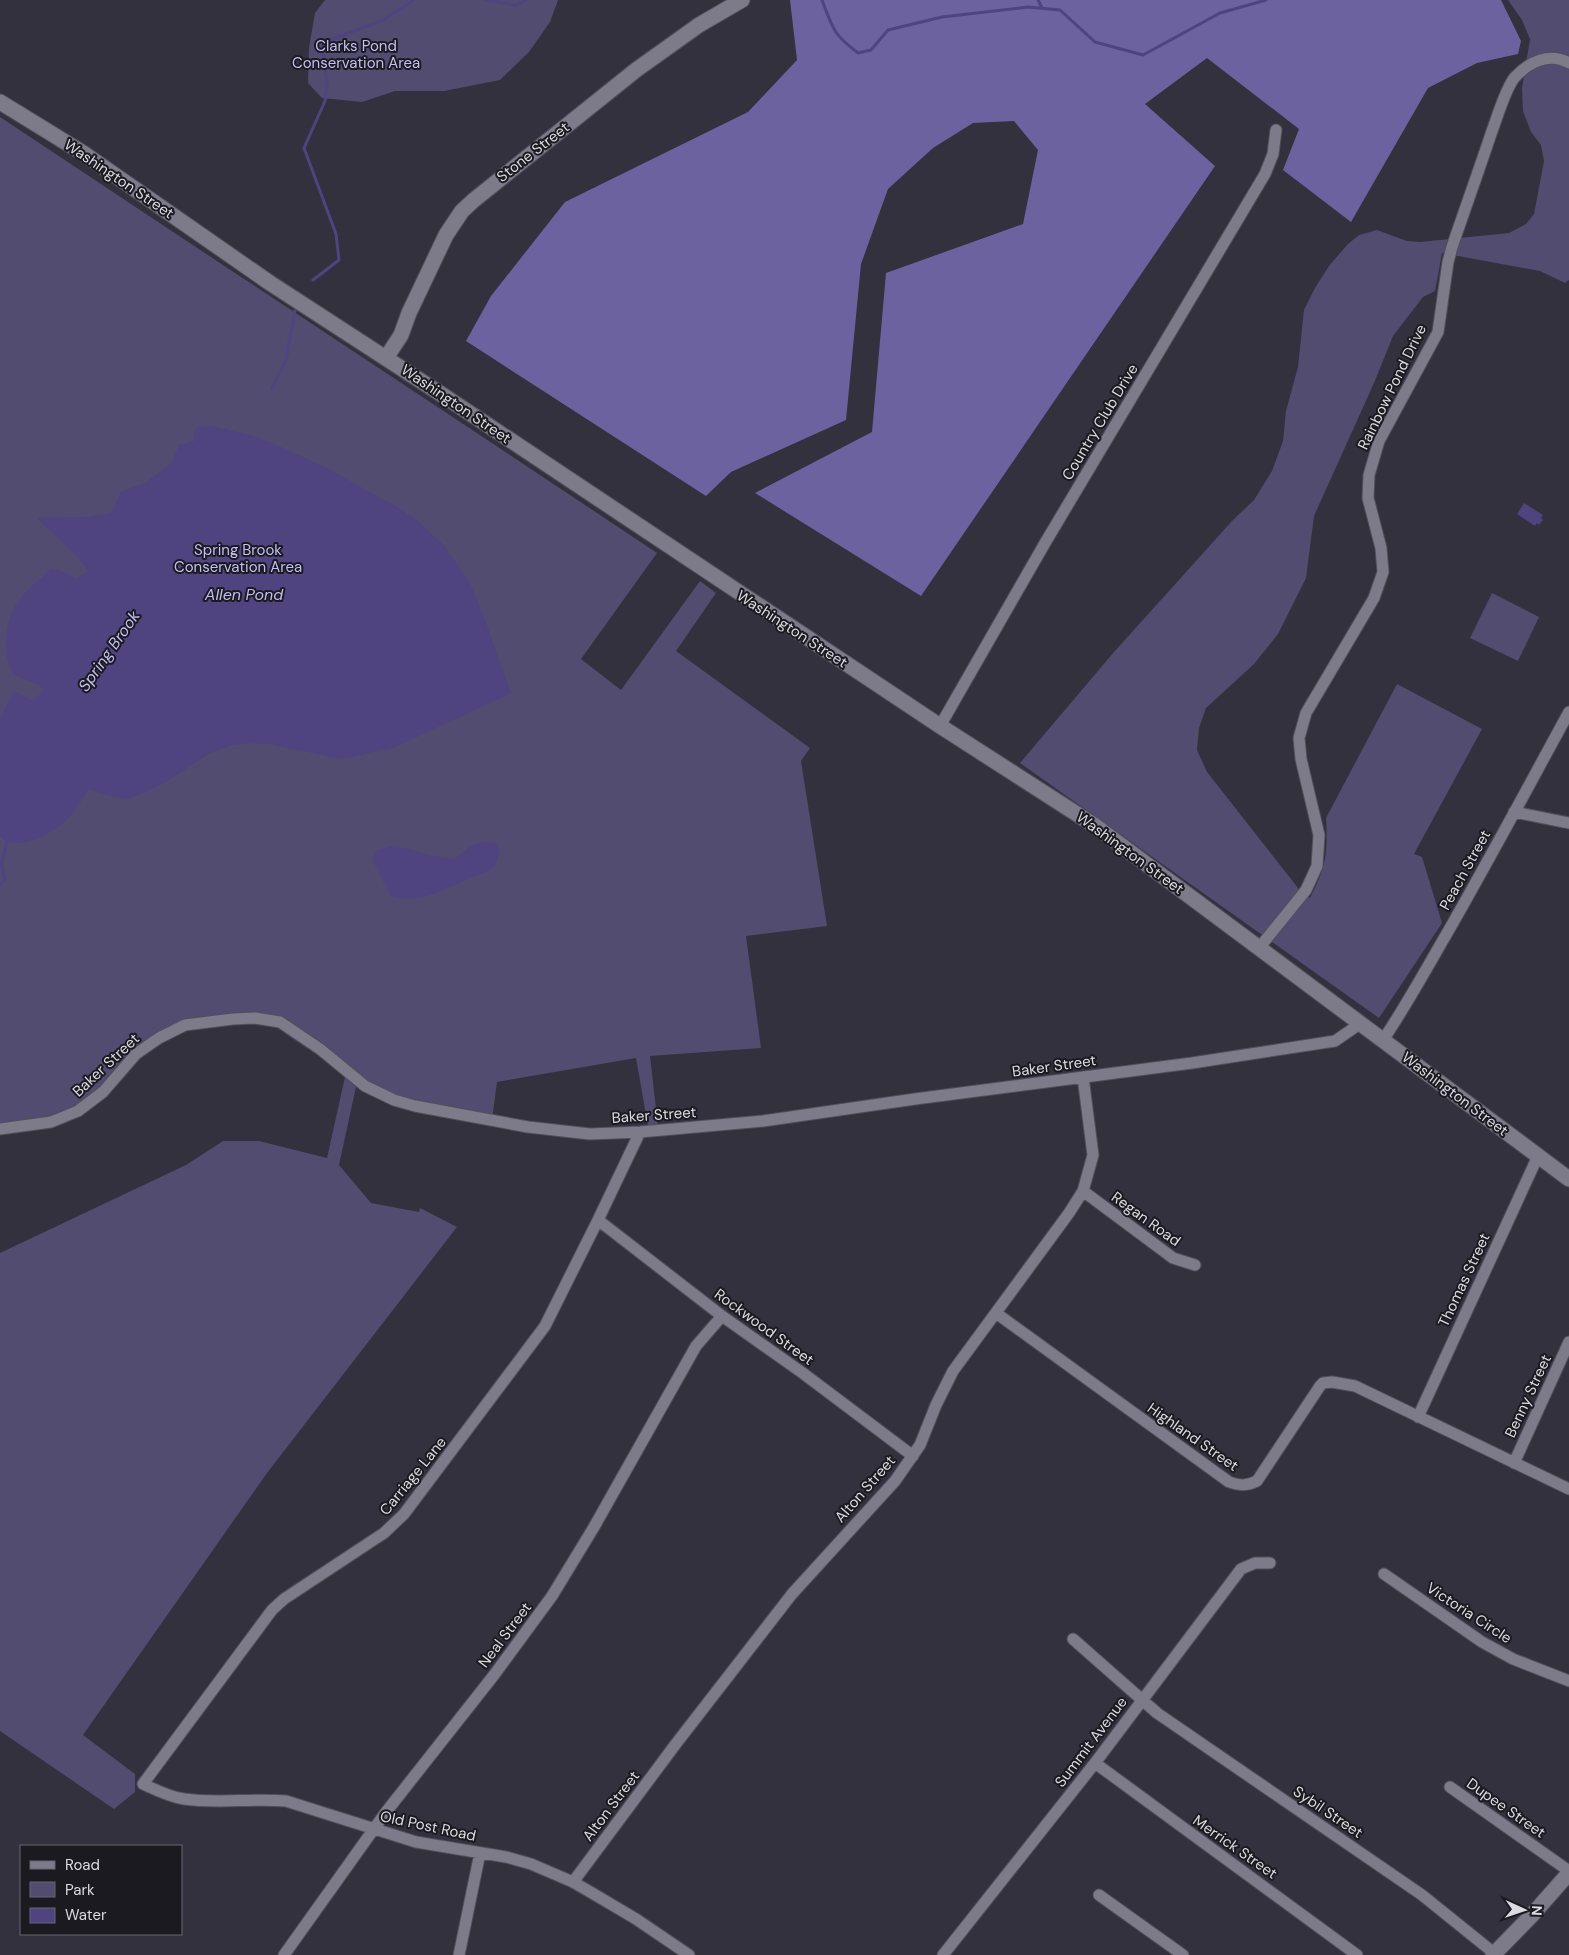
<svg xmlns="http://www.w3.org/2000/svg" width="1569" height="1955" viewBox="0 0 1569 1955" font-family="'DM Sans',sans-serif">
	<rect width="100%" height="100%" fill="#33313e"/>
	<path fill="#514c70" d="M 325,0 L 558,0 L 550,22 L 529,52 L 500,80 L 444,91 L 395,91 L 362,102 L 322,98 L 308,83 L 309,48 L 315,13 Z
		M 1508,0 L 1569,0 L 1569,280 L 1565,283 L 1540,271 L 1442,253 L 1435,291 L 1423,297 L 1393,336 L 1374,383 L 1314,516 L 1306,578 L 1278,634 L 1254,664 L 1206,708 L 1199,728 L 1197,750 L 1207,772 L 1298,888 L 1310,898 C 1326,866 1328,855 1326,818 L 1397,684 L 1482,729 L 1414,854 L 1422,857 L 1442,923 L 1379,1018 L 1020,763 L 1114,652 L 1232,521 L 1254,500 L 1272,471 L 1283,441 L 1286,411 L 1298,367 L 1304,310 L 1315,288 L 1329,266 L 1348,244 L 1359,235 L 1377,230 L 1407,241 L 1420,242 L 1509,233 L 1526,224 L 1534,214 L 1544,161 L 1541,145 L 1531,132 L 1523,111 L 1522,88 L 1530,39 L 1522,20 Z
		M 0,117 C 219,263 439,407 657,553 L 581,659 L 621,690 L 700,581 L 716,593 L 676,651 L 810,748 L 801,761 L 827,926 L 746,936 L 761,1048 L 650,1056 L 658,1126 L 648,1126 L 636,1058 L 497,1082 L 492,1120 L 394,1100 L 280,1022 L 197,1023 L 159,1038 L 78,1111 L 0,1129 Z
		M 1492,593 L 1539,617 L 1518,661 L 1470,638 Z
		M 345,1077 L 356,1087 L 339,1165 L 371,1203 L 419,1212 L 420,1208 L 457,1227 L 267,1473 L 83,1735 L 135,1774 L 135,1792 L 114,1809 L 0,1731 L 0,1253 L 186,1165 L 223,1141 L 259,1141 L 327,1158 Z"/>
	<path fill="#6c629f" d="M 790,0 L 1501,0 L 1521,41 L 1518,54 L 1477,63 L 1428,88 L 1351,222 L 1283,170 L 1299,129 L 1207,58 L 1145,104 L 1215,166 L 921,596 L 755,493 L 872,432 L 886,273 L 1023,224 L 1038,150 L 1014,121 L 973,123 L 933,148 L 888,189 L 861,264 L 846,420 L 731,472 L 706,496 L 466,341 L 491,296 L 565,202 L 748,112 L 797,60 Z"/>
	<path fill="#4f447f" d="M 212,426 L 257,437 L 281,447 L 330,470 L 397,507 L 419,522 L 444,546 L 469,581 L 486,623 L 511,693 L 393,748 L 342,759 L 269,744 L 250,743 L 232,745 L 208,754 L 166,782 L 148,791 L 127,799 L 102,794 L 89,789 C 81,801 73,814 63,823 C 50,835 14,853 0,836 L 0,718 L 13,693 L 16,692 L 32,700 L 35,700 L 43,690 L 40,685 L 13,674 C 3,655 4,625 15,606 C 24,592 39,580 51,569 L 58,570 L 77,578 L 88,571 L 78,557 L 37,518 L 90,517 L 111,513 L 121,492 L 145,483 L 172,463 L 179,445 L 194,441 L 194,433 L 197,427 Z
		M 1524,503 L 1543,515 L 1541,518 L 1543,520 L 1539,525 L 1537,523 L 1535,526 L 1517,514 Z
		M 484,842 L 493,842 L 498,846 L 499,854 L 495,866 L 486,872 C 456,882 424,906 391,896 L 373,861 L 376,851 L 390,846 L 413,850 L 428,855 L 455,859 L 470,846 Z"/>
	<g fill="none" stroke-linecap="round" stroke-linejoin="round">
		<path stroke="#4f447f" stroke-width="3" d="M 485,0 L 516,5 L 527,0
			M 822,0 C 833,29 833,34 858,53 L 871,50 L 888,30 L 942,17 L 1028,7 L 1060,10 L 1095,42 L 1143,55 L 1220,13 L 1266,0
			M 1038,0 L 1042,8
			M 313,280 L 339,260 L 336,234 L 304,148 L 325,101 L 327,84 L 322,43 L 383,20 L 414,0
			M 272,388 L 286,360 L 295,310
			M 0,885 L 5,879 L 1,864 L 8,839"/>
		<g stroke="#504f5a" stroke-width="13">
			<path id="street" d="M 940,726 L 1045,543 L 1265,174 L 1273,154 L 1276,130
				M 1514,812 L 1569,823
				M 1259,948 L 1306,890 L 1317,866 L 1319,835 L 1301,759 L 1299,738 L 1306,713 L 1374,598 L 1383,572 L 1381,548 L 1368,498 L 1369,475 L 1379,441 L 1438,332 L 1448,262 L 1452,247 C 1465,209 1479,170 1492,131 C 1497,118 1506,87 1515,77 C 1529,62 1549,52 1569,63
				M 1383,1040 C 1406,1006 1425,971 1446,935 C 1488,862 1528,787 1569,712
				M 0,1129 L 51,1122 L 78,1111 L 103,1092 L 136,1054 L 159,1038 L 185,1025 L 233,1019 L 255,1018 L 280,1022 L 320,1049 L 365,1086 L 394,1100 L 415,1106 L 528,1127 L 590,1134 L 640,1132 L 763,1121 L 915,1099 L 1192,1063 L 1335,1041 L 1361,1023
				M 640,1132 L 598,1220 L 545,1326 L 404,1514 L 384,1533 L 284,1599 L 272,1610 L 143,1784 C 156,1790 169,1797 184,1799 C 217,1804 252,1798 286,1801 L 416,1842 L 506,1857 L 531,1864 L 573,1882 L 592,1893 L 636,1919 L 689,1955
				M 1083,1191 L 1173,1258 L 1195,1265
				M 598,1220 L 722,1316 L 804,1374 L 913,1456
				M 996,1313 L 1229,1482 C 1239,1486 1247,1486 1257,1481 L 1320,1386 L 1323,1383 L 1332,1382 L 1355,1386 L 1569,1489
				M 1418,1417 L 1538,1156
				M 1514,1463 L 1569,1342
				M 1384,1574 L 1482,1642 L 1513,1659 L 1569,1681
				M 1073,1639 L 1157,1713 L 1422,1895 L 1494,1953
				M 1095,1763 L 1357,1955
				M 1450,1787 L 1569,1871
				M 573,1882 L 675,1745 L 792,1594 L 895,1481 L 920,1445 L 936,1405 L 953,1371 L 1069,1213 L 1083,1191 L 1093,1155 L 1083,1077
				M 1099,1895 L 1183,1955
				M 284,1955 L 386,1812 L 494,1675 L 552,1596 L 594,1527 L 696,1346 L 722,1316
				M 459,1955 L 480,1853
				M 943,1955 L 1095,1763 L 1241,1569 L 1255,1563 L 1270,1563"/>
		</g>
		<g stroke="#504f5a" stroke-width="17">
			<path id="secondary" d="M 0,102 L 83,153 L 270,283 L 444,396 L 940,726 L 1094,825 L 1569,1179
				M 386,358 L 401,335 L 409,313 L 446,235 L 462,211 L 474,200 L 636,70 L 699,25 L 742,0
				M 1493,1955 L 1532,1915 L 1569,1873"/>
		</g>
		<use href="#street" stroke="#7d7b8a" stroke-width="11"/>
		<use href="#secondary" stroke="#7d7b8a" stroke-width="15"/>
	</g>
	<g text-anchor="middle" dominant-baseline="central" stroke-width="4" stroke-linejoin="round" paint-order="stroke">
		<g font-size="15" fill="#c5bef4" stroke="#1a1a20">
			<text x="356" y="46">Clarks Pond<tspan x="356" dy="17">Conservation Area</tspan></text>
			<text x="238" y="550">Spring Brook<tspan x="238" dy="17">Conservation Area</tspan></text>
		</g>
		<g font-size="15" fill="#dcdbe3" stroke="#1a1a20">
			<text transform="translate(533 152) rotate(-38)">Stone Street</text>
			<text transform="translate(119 179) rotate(34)">Washington Street</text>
			<text transform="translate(1392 387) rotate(-64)">Rainbow Pond Drive</text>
			<text transform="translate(456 404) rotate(34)">Washington Street</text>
			<text transform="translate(1100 422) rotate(-59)">Country Club Drive</text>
			<text transform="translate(792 629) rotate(33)">Washington Street</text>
			<text transform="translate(1130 853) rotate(36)">Washington Street</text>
			<text transform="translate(1465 870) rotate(-61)">Peach Street</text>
			<text transform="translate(106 1065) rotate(-43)">Baker Street</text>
			<text transform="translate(1054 1066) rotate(-8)">Baker Street</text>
			<text transform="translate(1455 1094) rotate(37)">Washington Street</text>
			<text transform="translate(654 1115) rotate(-4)">Baker Street</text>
			<text transform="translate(1146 1219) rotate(36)">Regan Road</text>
			<text transform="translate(1464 1280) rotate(-65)">Thomas Street</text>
			<text transform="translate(764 1327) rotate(36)">Rockwood Street</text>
			<text transform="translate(1528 1396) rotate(-65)">Benny Street</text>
			<text transform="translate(1193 1437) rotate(35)">Highland Street</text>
			<text transform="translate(413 1476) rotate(-51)">Carriage Lane</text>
			<text transform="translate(865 1489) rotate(-49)">Alton Street</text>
			<text transform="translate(1469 1613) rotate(33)">Victoria Circle</text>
			<text transform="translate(505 1635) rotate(-53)">Neal Street</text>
			<text transform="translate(1091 1742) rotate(-53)">Summit Avenue</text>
			<text transform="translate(611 1806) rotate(-53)">Alton Street</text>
			<text transform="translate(1506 1808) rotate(35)">Dupee Street</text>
			<text transform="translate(1328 1812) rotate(34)">Sybil Street</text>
			<text transform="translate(428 1826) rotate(12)">Old Post Road</text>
			<text transform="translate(1235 1847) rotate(35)">Merrick Street</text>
		</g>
		<g font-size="16" font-style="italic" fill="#c3bdf2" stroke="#1a1a20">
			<text x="244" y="594">Allen Pond</text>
			<text transform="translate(109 651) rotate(-55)">Spring Brook</text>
		</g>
	</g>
	<rect x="20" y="1845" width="162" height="90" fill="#1a1a20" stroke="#68676e"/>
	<rect x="30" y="1861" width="25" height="8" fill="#7d7b8a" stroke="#68676e"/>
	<text x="65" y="1870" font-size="15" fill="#dcdbe3">Road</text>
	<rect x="30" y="1882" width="25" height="15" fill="#514c70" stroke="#68676e"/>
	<text x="65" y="1895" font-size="15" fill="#dcdbe3">Park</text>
	<rect x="30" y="1908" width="25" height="15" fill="#4f447f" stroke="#68676e"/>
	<text x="65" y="1920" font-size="15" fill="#dcdbe3">Water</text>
	<g transform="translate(1524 1910) rotate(93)" stroke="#1a1a20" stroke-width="4" paint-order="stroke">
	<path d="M0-4L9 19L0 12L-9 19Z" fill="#dcdbe3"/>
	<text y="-8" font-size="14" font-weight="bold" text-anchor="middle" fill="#dcdbe3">N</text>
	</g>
</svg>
